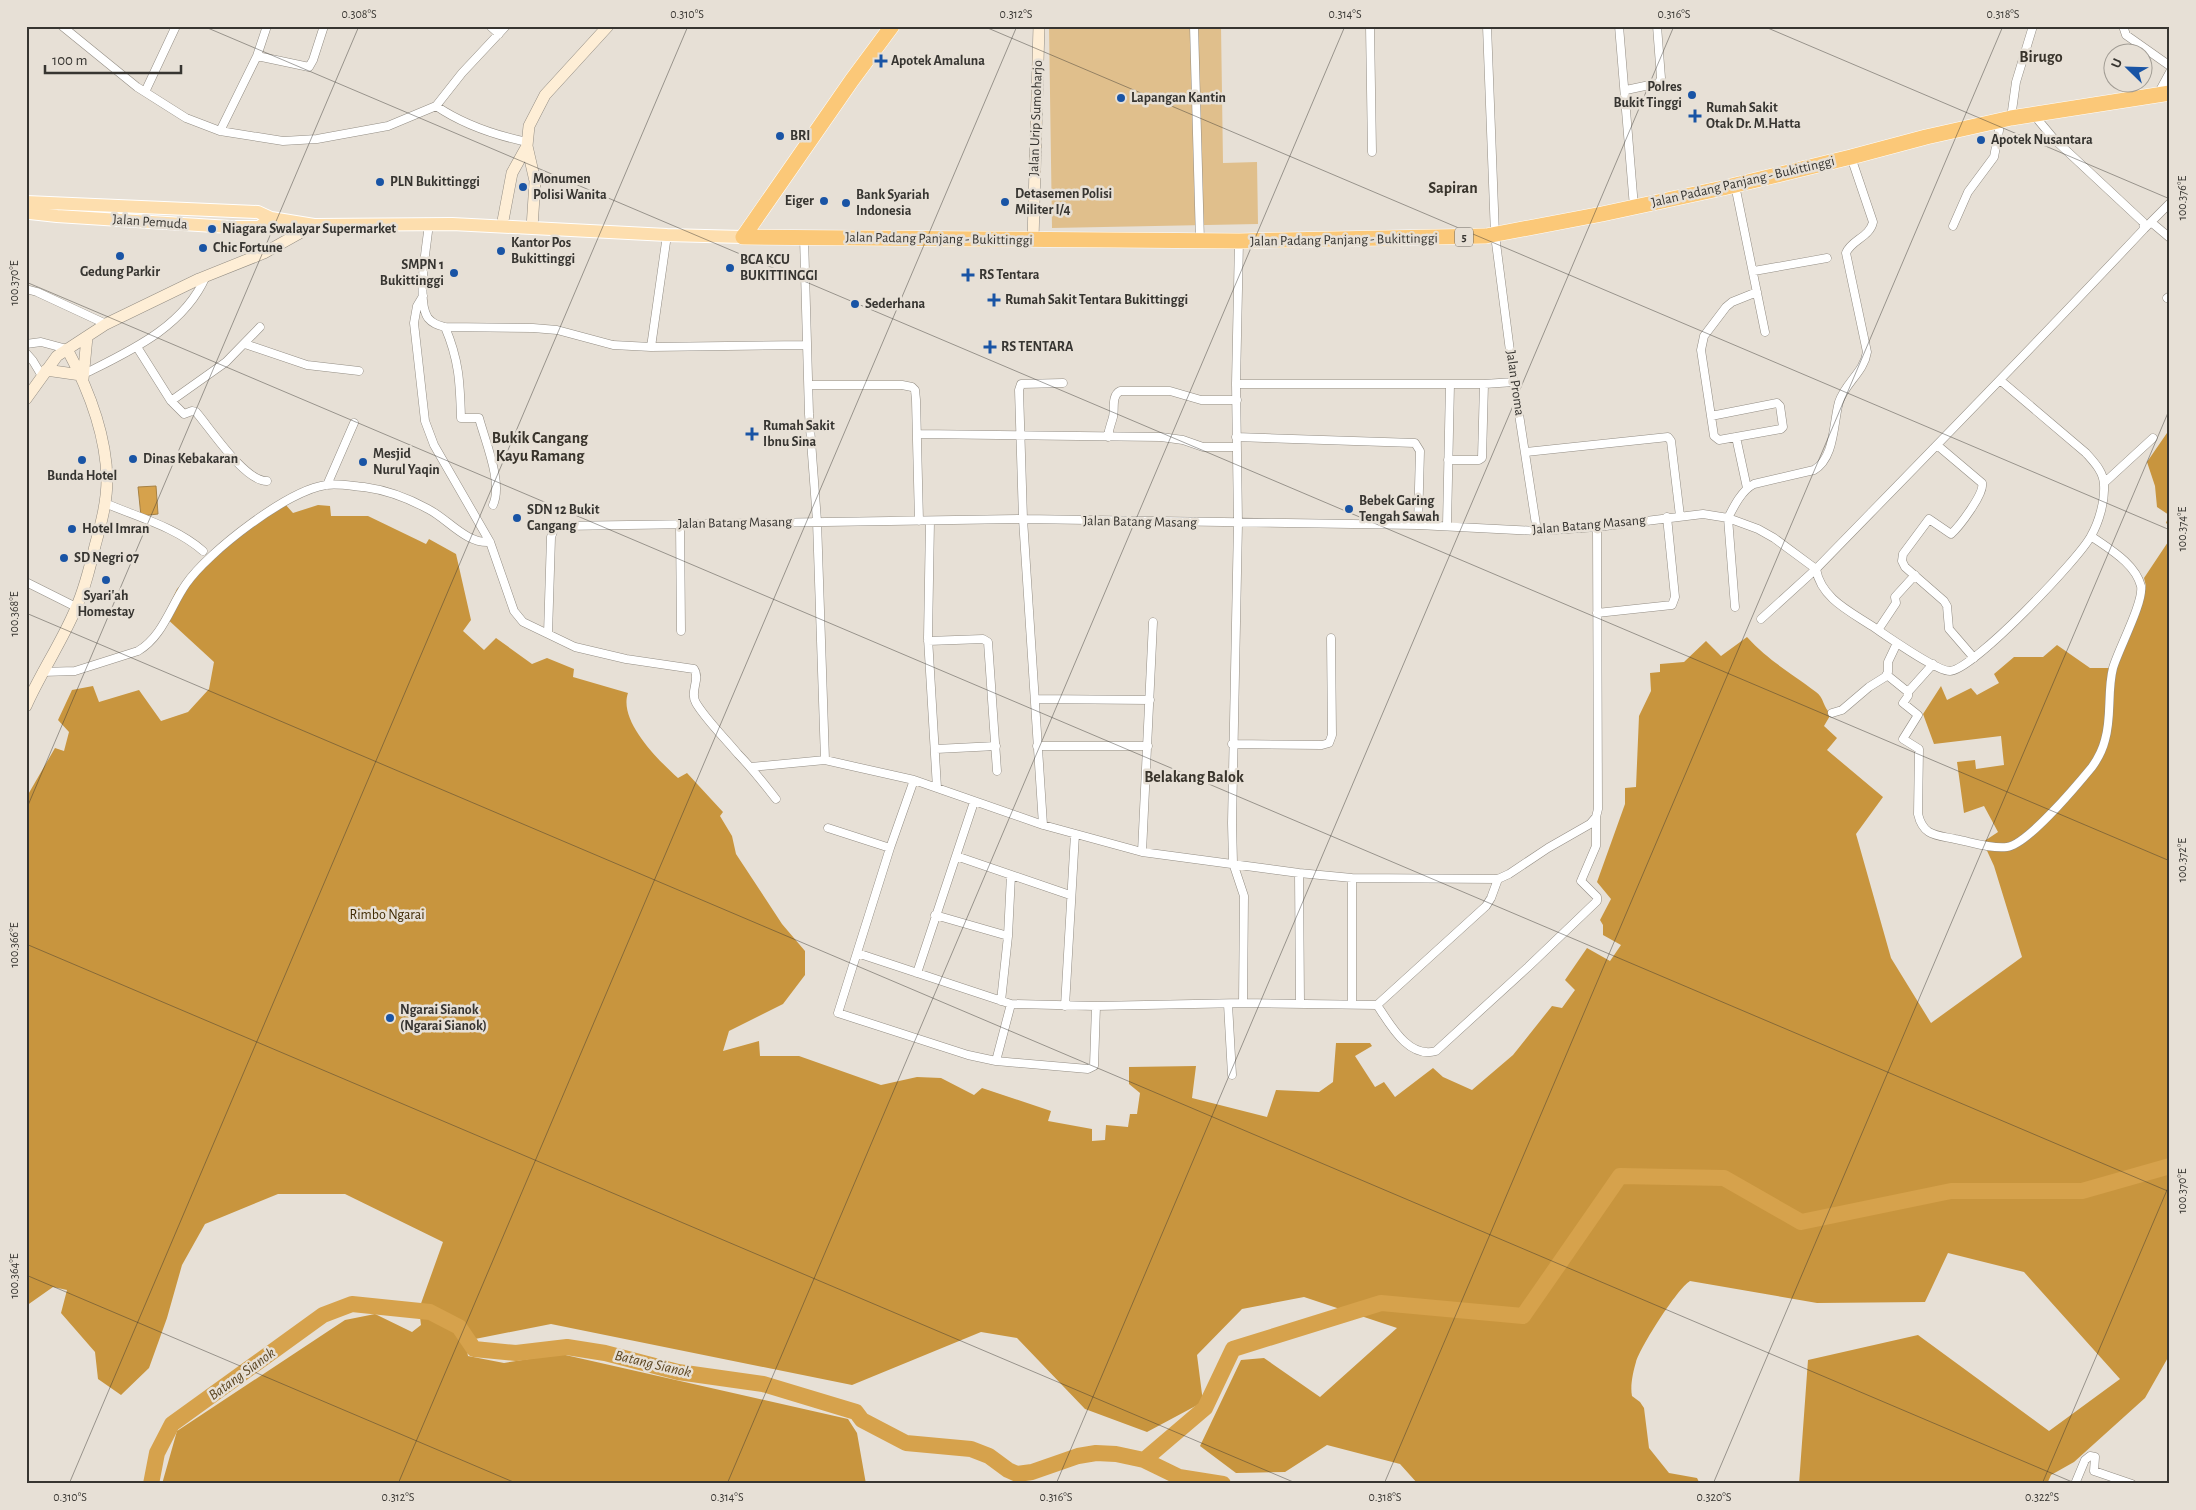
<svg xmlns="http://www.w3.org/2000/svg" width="2196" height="1510" viewBox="0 0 2196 1510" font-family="'Alegreya Sans',sans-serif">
	<rect width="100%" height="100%" fill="#e7e0d6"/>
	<path fill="#e0bf8c" d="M 1049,26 L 1221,26 L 1223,163 L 1257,162 L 1258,224 L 1052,228 Z"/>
	<path fill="#c8953e" d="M 2167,433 L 2170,436 L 2170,526 L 2166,523 L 2169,515 L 2157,507 L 2155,486 L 2147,462 Z
		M 285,504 L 293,513 L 318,505 L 330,506 L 331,516 L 368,516 L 426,544 L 429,539 L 456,554 L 471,620 L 463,631 L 484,650 L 496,638 L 532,664 L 547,658 L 574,669 L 573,677 L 628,693 C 618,721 659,761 678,778 L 687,773 L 723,812 L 720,816 L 732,836 L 736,854 L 782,924 L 805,951 L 805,975 L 783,1004 L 729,1031 L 723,1051 L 759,1041 L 760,1056 L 799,1056 L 881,1085 L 917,1077 L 941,1078 L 974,1095 L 982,1088 L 1051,1111 L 1048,1121 L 1092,1129 L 1092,1141 L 1105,1140 L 1106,1125 L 1128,1127 L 1130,1114 L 1137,1114 L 1140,1093 L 1129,1084 L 1129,1067 L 1196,1066 L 1192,1098 L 1267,1117 L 1276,1090 L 1319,1092 L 1333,1082 L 1336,1043 L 1370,1043 L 1372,1046 L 1355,1056 L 1375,1087 L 1384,1082 L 1395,1097 L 1433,1068 L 1443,1077 L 1472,1090 L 1513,1055 L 1552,1006 L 1562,1008 L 1575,990 L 1565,980 L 1587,948 L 1610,961 L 1621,945 L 1603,935 L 1603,925 L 1600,920 L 1611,899 L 1597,882 L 1625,804 L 1625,788 L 1636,787 L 1639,716 L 1651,691 L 1650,673 L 1660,672 L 1660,664 L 1684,662 L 1706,641 L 1721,656 L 1747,637 C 1770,662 1790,672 1816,692 C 1824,697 1823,708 1831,714 L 1824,726 L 1837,738 L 1827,750 L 1883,797 L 1856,834 L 1891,958 L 1931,1023 L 2022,957 L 1994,866 L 1983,842 L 1998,832 L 1984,806 L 1964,813 L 1957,762 L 1975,760 L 1976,769 L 2004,765 L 2001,736 L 1934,744 L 1923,714 L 1941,686 L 1947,700 L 1971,688 L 1977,695 L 1999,683 L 1994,674 L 2014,657 L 2043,657 L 2057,645 L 2090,668 L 2111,668 L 2144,596 L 2146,586 L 2144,578 L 2170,539 L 2170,1354 L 2145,1398 L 2074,1462 L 2051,1475 L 2047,1484 L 1799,1484 L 1808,1360 L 1918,1335 L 2049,1431 L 2120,1379 L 2024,1272 L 1948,1253 L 1925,1302 L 1817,1303 L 1690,1281 C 1677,1289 1641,1346 1636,1362 C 1633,1372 1630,1386 1632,1396 L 1640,1402 L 1644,1408 L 1649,1448 L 1669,1473 L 1697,1478 L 1700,1484 L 1418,1484 L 1400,1464 L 1327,1445 L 1285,1472 L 1236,1473 L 1200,1446 L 1241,1360 L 1264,1358 L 1320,1397 L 1397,1328 L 1304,1297 L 1242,1309 L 1197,1355 L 1203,1402 L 1147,1432 L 1085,1409 L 1017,1338 L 981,1332 L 852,1385 L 551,1324 L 465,1341 L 468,1356 L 504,1363 L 561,1354 L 848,1419 L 857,1433 L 866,1484 L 162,1484 L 177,1431 L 345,1320 L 375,1314 L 412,1332 L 421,1325 L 419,1309 L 443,1242 L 345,1194 L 278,1194 L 205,1224 L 182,1265 L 167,1318 L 149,1368 L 121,1395 L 98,1379 L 95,1352 L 61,1313 L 67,1290 L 53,1287 L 26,1306 L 26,798 L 55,748 L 64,751 L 69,732 L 58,720 L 72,690 L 93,686 L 99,702 L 139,690 L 161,721 L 188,712 L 209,689 L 214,662 L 164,616 L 177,589 L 221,544 Z"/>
	<path fill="#d6a24c" stroke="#a68144" d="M 156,486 L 158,514 L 141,516 L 138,487 Z"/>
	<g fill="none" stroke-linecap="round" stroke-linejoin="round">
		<path stroke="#d6a24c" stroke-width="16" d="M 1144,1460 L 1205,1408 L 1233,1349 L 1381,1303 L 1523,1316 L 1620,1176 L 1724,1178 L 1801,1222 L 1951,1191 L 2082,1191 L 2170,1166
			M 151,1484 L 157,1453 L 172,1424 L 323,1315 L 352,1304 L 430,1312 L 459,1327 L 474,1349 L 516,1353 L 567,1347 L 605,1353 L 678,1372 L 763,1384 L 856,1412 L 862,1420 L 906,1443 L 971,1449 L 989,1456 L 1008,1470 L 1017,1474 L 1032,1472 L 1078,1456 L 1096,1453 L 1116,1454 L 1144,1460 L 1179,1477 L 1223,1484"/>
		<g stroke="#938d84" stroke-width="9">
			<path id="street" d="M 62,26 L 137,87 L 186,118 L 220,131 L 283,141 L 317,139 L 388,126 L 436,106 L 462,73 L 506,26
				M 490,26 L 499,34
				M 1194,26 L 1200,241
				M 1370,26 L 1372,152
				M 1487,26 L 1495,235 L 1514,382 L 1537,531
				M 1619,26 L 1634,207
				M 2123,26 L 2126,35 L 2170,66
				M 257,56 L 309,67 L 313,60 L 324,26
				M 1626,90 L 1659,83 L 1661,78 L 1657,26
				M 145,92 L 176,26
				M 2158,94 L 2170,72
				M 436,106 C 464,125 494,135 527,142
				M 2011,118 L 2016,82 L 2033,26
				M 220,131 L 257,56 L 267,26
				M 1735,185 L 1765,332
				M 2151,222 L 2170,238
				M 429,223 C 427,245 416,301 428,318 C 433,324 438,325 445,327 L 533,328 L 557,330 L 613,345 L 651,347 L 807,345
				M 1953,226 L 1968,192 L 1994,157 L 2001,120
				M 2144,229 L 2170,203
				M 804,237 L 809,414 L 817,521 L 825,760
				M 1239,241 L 1236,384 L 1238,523 L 1232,823 L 1233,863 L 1244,896 L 1243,1003
				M 1754,271 L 1827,258
				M 26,289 L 37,292 L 106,324
				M 423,296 L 417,306 L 414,323 L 425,421 L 434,445 L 490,542 L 514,611 L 523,622 L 575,647 L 626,659 L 694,669 C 701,679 689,692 696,703 C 707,721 724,737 738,754 C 752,768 764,784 776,799
				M 2167,298 L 2170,296
				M 445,327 C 459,360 460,382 461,418 L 479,418 C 486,444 503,483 493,505
				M 26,344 L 41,342 L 67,349
				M 245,344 L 307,365 L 359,371
				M 137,347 L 171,401 L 184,414 L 192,411 L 196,412 C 210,428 245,482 267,481
				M 651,347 L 667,235
				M 26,353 L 33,361 L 42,376
				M 84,374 C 130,351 184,327 206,276
				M 2000,380 L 2086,453 C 2094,462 2104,472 2104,485 C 2105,501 2099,522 2091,536 C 2079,559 1973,670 1950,671 C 1936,671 1887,636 1872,626 C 1849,611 1821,598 1816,569 C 1926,456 2036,344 2144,229 L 2143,222 L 2054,139 L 2034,115
				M 1236,384 L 1484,384 L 1482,458 L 1479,460 L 1448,460
				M 1484,384 L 1514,382
				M 809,385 L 902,385 L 912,387 L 915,390 L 916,400 L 919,521
				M 171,401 L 226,362 L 260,327
				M 1711,416 L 1777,403 L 1780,406 L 1783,427 L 1781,429 L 1719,440 L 1714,436 L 1701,350 L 1704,336 L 1726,307 L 1732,302 L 1757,292
				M 918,434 L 1161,437 L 1183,440 L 1203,447 L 1237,447
				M 1108,437 C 1109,427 1111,425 1113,417 C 1115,409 1111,396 1120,391 L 1170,391 L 1201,400 L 1237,400
				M 1236,437 L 1415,443 L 1420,451 L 1418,525
				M 1736,437 L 1747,488
				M 1937,445 L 1982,483 C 1985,493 1959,527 1951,534 L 1929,519 L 1903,554 L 1902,561 L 1905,567 L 1944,601 L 1947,606 L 1949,629 L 1974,658
				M 1526,452 L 1668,437 L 1671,441 L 1680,516
				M 2104,483 L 2153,438
				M 327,485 L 354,423
				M 105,503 C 137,517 176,527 203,551
				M 930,521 L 928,638 L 937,788
				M 680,523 L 681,631
				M 1447,525 L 1450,384
				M 26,582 L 76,607
				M 1735,607 L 1728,518 C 1734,506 1742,490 1754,484 L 1814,470 C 1835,458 1833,423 1839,402 C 1845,383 1864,372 1867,352 L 1846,253 C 1851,240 1870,237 1873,222 L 1851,157
				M 1597,613 L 1672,605 L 1675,597 L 1667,517
				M 1878,630 L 1896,603 L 1895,597 L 1915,575
				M 548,634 L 551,537 L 554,529 L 560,526 L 1023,519 L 1418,525 L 1537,531 L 1597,527 L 1703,514 L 1728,518 L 1758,529 L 1774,538 L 1816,569 L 1761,619
				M 928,641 L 983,639 L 988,642 L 997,771
				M 42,672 L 75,671 L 138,651 C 163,636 170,607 186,584 C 208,552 288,490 326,485 C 337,483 352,486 364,487 C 386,490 408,498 428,509 C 448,519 466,544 490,542
				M 1887,675 L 1908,692 L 1908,696 L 1903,703 L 1918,715 L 1903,739 L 1919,749 L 1918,814 C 1923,836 1936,835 1955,839 C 1971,842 1991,849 2007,847 C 2027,845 2078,784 2092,767 C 2097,760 2103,748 2105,740 C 2112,717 2107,691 2113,668 C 2118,650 2144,602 2141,586 C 2135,563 2109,549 2091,536
				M 1908,692 L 1933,664
				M 1035,699 L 1150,700
				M 1832,713 L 1842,710 L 1869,687 L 1885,677 L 1888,672 L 1888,662 L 1897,643
				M 1232,744 L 1322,745 L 1329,743 L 1332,735 L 1331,638
				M 1037,746 L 1148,746
				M 936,749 L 996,746
				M 751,767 L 825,760 L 914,780 L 1043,825 L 1142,852 L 1299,873 L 1352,878 L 1498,879 L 1509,874 L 1548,848 L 1590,824 L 1596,817 L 1598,809 L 1597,527
				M 914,780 L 890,848 L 838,1013 L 968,1055 L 996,1061 L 1088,1069 L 1094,1066 L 1096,1006
				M 1043,825 L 1023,519 L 1019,390 L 1021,384 L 1063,383
				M 828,828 L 890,848
				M 1142,852 L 1153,622
				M 956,856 L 1070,895
				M 1299,873 L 1300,1004
				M 1352,878 L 1352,1004
				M 935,915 L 1008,936
				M 857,953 L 1011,1004 L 1096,1006 L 1243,1003 L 1377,1005 L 1486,906 L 1491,898 L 1498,879
				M 917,973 L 974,802
				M 1001,1001 L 1008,936 L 1011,875
				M 1228,1004 L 1232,1075
				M 1377,1005 C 1390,1024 1408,1059 1436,1051 L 1528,967 L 1597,901 L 1597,897 L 1581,881 L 1596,846 L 1596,817
				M 1065,1006 L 1075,834
				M 996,1061 L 1011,1004
				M 2075,1484 L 2085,1460 L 2090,1456 L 2095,1457 L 2094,1471 L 2132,1484"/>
		</g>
		<g stroke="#938d84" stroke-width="12">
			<path id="secondary" d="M 502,226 L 512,173 L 527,146
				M 532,228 L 535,181 L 527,146 L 529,126 L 545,95 L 608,26
				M 1033,240 L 1039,26
				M 46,370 L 81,375
				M 83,379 L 87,337
				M 26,399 L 57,356 L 106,324 L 199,279 L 264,253 L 314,225
				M 26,706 C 41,672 62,642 76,608 C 85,588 90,567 95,546 C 101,524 107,502 107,479 C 106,434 88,388 67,349"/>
		</g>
		<g stroke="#fff" stroke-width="14">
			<path id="primary" d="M 26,202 L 258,212 L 271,218 L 314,225 L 452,224 L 667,235 L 743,237
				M 26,211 L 30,213 L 57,216 L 230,227 L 259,227 L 271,218"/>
		</g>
		<g stroke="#fff" stroke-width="16">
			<path id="highway" d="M 743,237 L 1239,241 L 1486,236 L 1602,214 L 1723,188 L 1851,157 L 1926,137 L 2011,118 L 2170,93
				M 743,237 L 852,80 L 892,26"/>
		</g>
		<use href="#street" stroke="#fff" stroke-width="8"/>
		<use href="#secondary" stroke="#feeed6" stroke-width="11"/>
		<use href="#primary" stroke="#fddeae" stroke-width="12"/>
		<use href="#highway" stroke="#fbc878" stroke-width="15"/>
	</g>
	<path fill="none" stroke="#373531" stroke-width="1" stroke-opacity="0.45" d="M 203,26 L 2170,861M 983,26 L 2170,530M 1763,26 L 2170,199M 26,36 L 30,26M 26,282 L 2170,1192M 26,613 L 2077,1484M 26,810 L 359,26M 26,944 L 1298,1484M 26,1275 L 518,1484M 69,1484 L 688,26M 398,1484 L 1017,26M 727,1484 L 1345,26M 1056,1484 L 1674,26M 1384,1484 L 2003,26M 1713,1484 L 2170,408M 2042,1484 L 2170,1183"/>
	<g fill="#1954a5" stroke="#e7e0d6" stroke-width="2">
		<path d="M878.5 53.5h5v5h5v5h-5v5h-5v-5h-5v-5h5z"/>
		<circle cx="1692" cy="95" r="5"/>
		<circle cx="1121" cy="98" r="5"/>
		<path d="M1692.5 108.5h5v5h5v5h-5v5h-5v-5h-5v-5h5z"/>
		<circle cx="780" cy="136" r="5"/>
		<circle cx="1981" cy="140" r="5"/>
		<circle cx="380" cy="182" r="5"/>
		<circle cx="523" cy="187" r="5"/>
		<circle cx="824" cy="201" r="5"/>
		<circle cx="1005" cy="202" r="5"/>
		<circle cx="846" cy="203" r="5"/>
		<circle cx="212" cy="229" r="5"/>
		<circle cx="203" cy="248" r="5"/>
		<circle cx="501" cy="251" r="5"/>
		<circle cx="120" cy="256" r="5"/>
		<circle cx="730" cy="268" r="5"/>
		<circle cx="454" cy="273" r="5"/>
		<path d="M965.5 267.5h5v5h5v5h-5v5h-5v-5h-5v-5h5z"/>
		<path d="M991.5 292.5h5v5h5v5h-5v5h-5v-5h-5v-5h5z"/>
		<circle cx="855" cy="304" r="5"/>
		<path d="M987.5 339.5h5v5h5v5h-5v5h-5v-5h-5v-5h5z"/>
		<path d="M749.5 426.5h5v5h5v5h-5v5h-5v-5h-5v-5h5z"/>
		<circle cx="133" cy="459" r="5"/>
		<circle cx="82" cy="460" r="5"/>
		<circle cx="363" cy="462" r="5"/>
		<circle cx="1349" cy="509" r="5"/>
		<circle cx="517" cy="518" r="5"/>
		<circle cx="72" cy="529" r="5"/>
		<circle cx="64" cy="558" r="5"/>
		<circle cx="106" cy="580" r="5"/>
		<circle cx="390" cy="1018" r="5"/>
	</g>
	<g text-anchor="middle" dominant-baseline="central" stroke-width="5" stroke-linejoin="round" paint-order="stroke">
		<rect fill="#e7e0d6" stroke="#6c6862" stroke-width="1" x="1455" y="227.5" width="18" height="19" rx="4"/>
		<g font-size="12" font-weight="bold" fill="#373531">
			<text x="1464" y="237">5</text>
		</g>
		<g font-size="14" font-weight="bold" fill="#373531" stroke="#e7e0d6" text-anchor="start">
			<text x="891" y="61">Apotek Amaluna</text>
			<text x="1682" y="87" text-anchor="end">Polres<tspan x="1682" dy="16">Bukit Tinggi</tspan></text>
			<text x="1131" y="98">Lapangan Kantin</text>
			<text x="1706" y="108">Rumah Sakit<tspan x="1706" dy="16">Otak Dr. M.Hatta</tspan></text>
			<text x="790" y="136">BRI</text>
			<text x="1991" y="140">Apotek Nusantara</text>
			<text x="533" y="179">Monumen<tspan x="533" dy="16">Polisi Wanita</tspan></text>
			<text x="390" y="182">PLN Bukittinggi</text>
			<text x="1015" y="194">Detasemen Polisi<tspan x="1015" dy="16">Militer I/4</tspan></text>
			<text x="856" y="195">Bank Syariah<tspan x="856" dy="16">Indonesia</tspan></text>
			<text x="814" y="201" text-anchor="end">Eiger</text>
			<text x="222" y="229">Niagara Swalayar Supermarket</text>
			<text x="511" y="243">Kantor Pos<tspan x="511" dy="16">Bukittinggi</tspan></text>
			<text x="213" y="248">Chic Fortune</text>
			<text x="740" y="260">BCA KCU<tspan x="740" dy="16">BUKITTINGGI</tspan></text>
			<text x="444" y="265" text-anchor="end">SMPN 1<tspan x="444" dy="16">Bukittinggi</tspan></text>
			<text x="120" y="272" text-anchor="middle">Gedung Parkir</text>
			<text x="979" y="275">RS Tentara</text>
			<text x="1005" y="300">Rumah Sakit Tentara Bukittinggi</text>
			<text x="865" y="304">Sederhana</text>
			<text x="1001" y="347">RS TENTARA</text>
			<text x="763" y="426">Rumah Sakit<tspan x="763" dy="16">Ibnu Sina</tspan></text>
			<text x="373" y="454">Mesjid<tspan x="373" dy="16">Nurul Yaqin</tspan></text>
			<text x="143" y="459">Dinas Kebakaran</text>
			<text x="82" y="476" text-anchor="middle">Bunda Hotel</text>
			<text x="1359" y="501">Bebek Garing<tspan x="1359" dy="16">Tengah Sawah</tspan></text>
			<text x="527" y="510">SDN 12 Bukit<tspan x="527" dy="16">Cangang</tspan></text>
			<text x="82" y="529">Hotel Imran</text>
			<text x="74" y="558">SD Negri 07</text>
			<text x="106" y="596" text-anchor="middle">Syari'ah<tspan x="106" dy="16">Homestay</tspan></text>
			<text x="400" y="1010">Ngarai Sianok<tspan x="400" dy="16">(Ngarai Sianok)</tspan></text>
		</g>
		<g font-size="14" fill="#373531" stroke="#e7e0d6">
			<text transform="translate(1036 118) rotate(-88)">Jalan Urip Sumoharjo</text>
			<text transform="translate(1743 182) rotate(-13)">Jalan Padang Panjang - Bukittinggi</text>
			<text transform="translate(150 222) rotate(4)">Jalan Pemuda</text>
			<text transform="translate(939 239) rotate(1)">Jalan Padang Panjang - Bukittinggi</text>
			<text transform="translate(1344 240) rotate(-1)">Jalan Padang Panjang - Bukittinggi</text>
			<text transform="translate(1515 383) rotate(82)">Jalan Proma</text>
			<text transform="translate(1140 522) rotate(1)">Jalan Batang Masang</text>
			<text transform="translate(735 523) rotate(-1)">Jalan Batang Masang</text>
			<text transform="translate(1589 525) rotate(-5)">Jalan Batang Masang</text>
		</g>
		<g font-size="14" fill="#3f2a03" stroke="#e7e0d6">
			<text x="387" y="915">Rimbo Ngarai</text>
		</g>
		<g font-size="15" font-style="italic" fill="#5a4420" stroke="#e7e0d6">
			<text transform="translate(653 1364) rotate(13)">Batang Sianok</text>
			<text transform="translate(242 1374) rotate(-36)">Batang Sianok</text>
		</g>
		<g font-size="16" font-weight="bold" fill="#38332b" stroke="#e7e0d6">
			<text x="2041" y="57">Birugo</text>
			<text x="1453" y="188">Sapiran</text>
			<text x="540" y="438">Bukik Cangang<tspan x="540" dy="18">Kayu Ramang</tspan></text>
			<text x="1194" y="777">Belakang Balok</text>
		</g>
	</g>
	<rect width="2196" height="1510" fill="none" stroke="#e7e0d6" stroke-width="55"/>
	<g transform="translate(2128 68) rotate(293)"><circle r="24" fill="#e7e0d6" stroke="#a19c94"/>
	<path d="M0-4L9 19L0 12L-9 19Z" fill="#1954a5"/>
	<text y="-8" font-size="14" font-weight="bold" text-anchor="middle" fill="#373531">U</text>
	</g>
	<path d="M45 65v8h136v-8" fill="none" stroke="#373531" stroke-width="2.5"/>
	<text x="52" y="65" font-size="15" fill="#373531" stroke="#e7e0d6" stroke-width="4" paint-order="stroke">100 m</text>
	<rect x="28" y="28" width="2140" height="1454" fill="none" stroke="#373531" stroke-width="2"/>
	<g font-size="12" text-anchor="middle" fill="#373531">
		<text x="359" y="18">0.308°S</text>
		<text x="687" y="18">0.310°S</text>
		<text x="1016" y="18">0.312°S</text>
		<text x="1345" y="18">0.314°S</text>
		<text x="1674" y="18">0.316°S</text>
		<text x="2003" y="18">0.318°S</text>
		<text transform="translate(2182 198) rotate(-90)" y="4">100.376°E</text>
		<text transform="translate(14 283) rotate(-90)" y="4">100.370°E</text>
		<text transform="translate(2182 529) rotate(-90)" y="4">100.374°E</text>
		<text transform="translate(14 614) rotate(-90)" y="4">100.368°E</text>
		<text transform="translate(2182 860) rotate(-90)" y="4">100.372°E</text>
		<text transform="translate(14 945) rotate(-90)" y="4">100.366°E</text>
		<text transform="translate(2182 1191) rotate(-90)" y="4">100.370°E</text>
		<text transform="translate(14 1276) rotate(-90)" y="4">100.364°E</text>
		<text x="70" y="1501">0.310°S</text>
		<text x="398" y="1501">0.312°S</text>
		<text x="727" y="1501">0.314°S</text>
		<text x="1056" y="1501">0.316°S</text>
		<text x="1385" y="1501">0.318°S</text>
		<text x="1714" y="1501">0.320°S</text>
		<text x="2042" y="1501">0.322°S</text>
	</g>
</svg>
